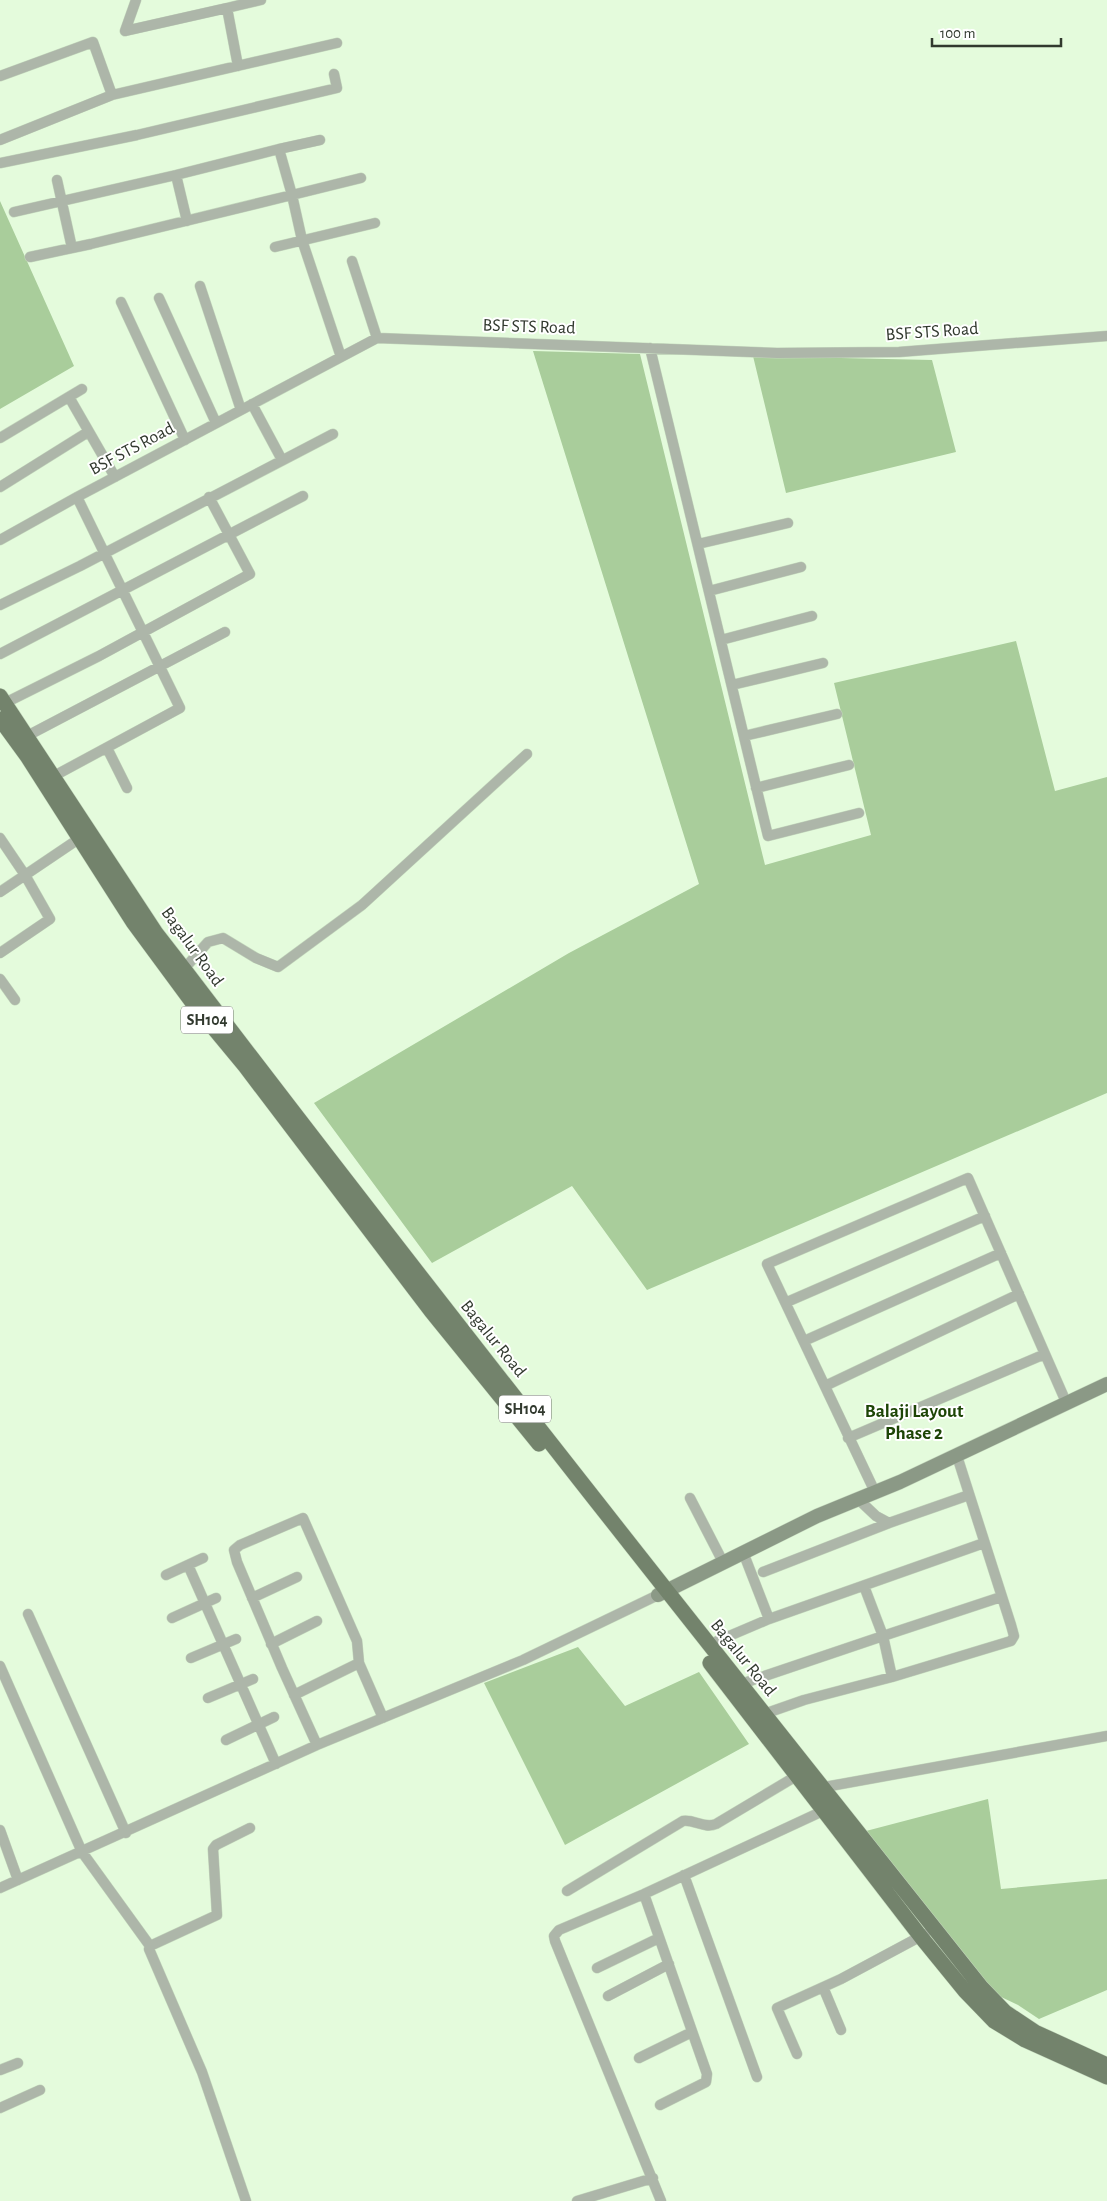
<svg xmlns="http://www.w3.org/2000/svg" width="1107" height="2201" viewBox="0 0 1107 2201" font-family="'Alegreya Sans',sans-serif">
	<rect width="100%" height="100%" fill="#e4fbdc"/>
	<path fill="#a9cd9b" d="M 0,201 L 74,366 L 0,409 Z
		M 533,351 L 640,354 L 765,865 L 871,835 L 834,683 L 1016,641 L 1055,791 L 1107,777 L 1107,1093 L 647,1290 L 572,1186 L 432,1263 L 314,1103 L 569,953 L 699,884 Z
		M 753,356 L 932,360 L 956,452 L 786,493 Z
		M 578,1647 L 625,1706 L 699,1672 L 749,1744 L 565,1845 L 484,1683 Z
		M 988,1799 L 1001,1889 L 1107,1879 L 1107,1990 L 1039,2019 L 1018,2005 L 997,1995 L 866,1831 Z"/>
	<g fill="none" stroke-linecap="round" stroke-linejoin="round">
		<g stroke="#c4d8bd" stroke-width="11">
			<path id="street" d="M 227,8 L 261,0
				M 125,31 L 227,8 L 238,66
				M 125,31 L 136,0
				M 0,76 L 93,42 L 112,95
				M 0,140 L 112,95 L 337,43
				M 279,149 L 320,140
				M 0,163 L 137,135 L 337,88 L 334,74
				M 57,180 L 72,248
				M 14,212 L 176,175
				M 187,221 L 176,175 L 279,149 L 292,195 L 361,178
				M 275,247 L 375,223
				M 30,257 L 91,244 L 292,195 L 302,240 L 341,357
				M 352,261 L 377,338
				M 200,286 L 241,410
				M 159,298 L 216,423
				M 121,302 L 185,440
				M 650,348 L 768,836 L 859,813
				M 69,397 L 115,477
				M 252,404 L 282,460
				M 0,438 L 82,389
				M 0,487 L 88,432
				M 0,540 L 77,497 L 377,338 L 777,353 L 899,352 L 1107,336
				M 698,544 L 788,523
				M 709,591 L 801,567
				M 0,605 L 80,566 L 333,434
				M 721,640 L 812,616
				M 0,654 L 303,496
				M 732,685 L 823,663
				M 5,703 L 99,656 L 250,574 L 209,497
				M 27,736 L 225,632
				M 744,736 L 837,714
				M 107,748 L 127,788
				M 54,776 L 180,708 L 77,497
				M 756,788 L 849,765
				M 0,838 L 25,875 L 50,919 L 0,953
				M 0,892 L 80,838
				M 184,969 L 208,942 L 223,938 L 256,958 L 278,967 L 362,905 L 527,754
				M 0,979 L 15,1000
				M 787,1302 L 985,1216
				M 804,1341 L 1001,1253
				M 825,1386 L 1019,1294
				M 848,1438 L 1045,1354
				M 875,1492 L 767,1264 L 968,1178 L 1066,1402
				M 690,1498 L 723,1562
				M 858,1499 L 876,1516 L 889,1523 L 969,1495
				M 743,1552 L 769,1619 L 984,1543
				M 188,1565 L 276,1764
				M 763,1572 L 889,1523
				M 166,1575 L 203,1558
				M 864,1586 L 883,1636 L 1001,1597
				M 252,1598 L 297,1577
				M 28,1614 L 126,1833
				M 172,1618 L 216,1598
				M 271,1644 L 317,1621
				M 708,1645 L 769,1619
				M 191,1658 L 236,1639
				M 0,1666 L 82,1852 L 150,1946
				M 741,1684 L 883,1636 L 892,1677
				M 294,1695 L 359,1663
				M 208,1698 L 253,1679
				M 764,1714 L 804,1700 L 892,1677 L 1011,1641 L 1014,1636 L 1011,1625 L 957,1456
				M 226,1740 L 274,1717
				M 317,1745 L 282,1668 L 237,1562 L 234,1550 L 240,1545 L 303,1518 L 357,1641 L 359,1663 L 383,1718
				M 819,1788 L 1107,1736
				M 0,1830 L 18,1880
				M 684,1875 L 757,2077
				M 0,1888 L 317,1745 L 523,1660 L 658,1595
				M 567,1891 L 683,1821 C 694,1819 704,1829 716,1824 L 798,1775
				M 644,1894 L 707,2074 L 706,2082 L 660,2105
				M 597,1968 L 659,1938
				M 823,1987 L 841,2030
				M 608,1996 L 669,1964
				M 797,2054 L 777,2008 L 841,1979 L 925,1934
				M 639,2058 L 692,2032
				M 0,2070 L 18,2063
				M 0,2108 L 40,2090
				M 246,2201 L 202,2072 L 149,1949 L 150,1946 L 217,1915 L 213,1849 L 216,1845 L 250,1828
				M 577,2201 L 653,2178
				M 661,2201 L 555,1941 L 554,1936 L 559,1930 L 644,1894 L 825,1810"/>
		</g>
		<g stroke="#c4d8bd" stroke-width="15">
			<path id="secondary" d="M 658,1595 L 817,1516 L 900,1482 L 1107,1384"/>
		</g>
		<g stroke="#c4d8bd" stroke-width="16">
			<path id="primary" d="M 0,696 L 156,933 L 184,969 C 445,1312 713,1650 981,1987 L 1005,2012 L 1035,2032 L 1107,2065
				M 0,719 L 27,756 L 133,922 L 192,1002 L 245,1066 L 431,1311 L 539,1444
				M 710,1663 L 921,1937 L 965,1991 L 994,2021 L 1025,2040 L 1107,2077"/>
		</g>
		<use href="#street" stroke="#adb6a9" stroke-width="10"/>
		<use href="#secondary" stroke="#8b9986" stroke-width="14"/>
		<use href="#primary" stroke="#73836c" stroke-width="15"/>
	</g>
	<g text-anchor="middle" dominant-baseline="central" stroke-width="4" stroke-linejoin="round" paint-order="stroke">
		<g fill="#fff" stroke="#6f746d" stroke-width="1">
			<rect x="181" y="1006.5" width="52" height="27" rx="4"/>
			<rect x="499" y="1395.5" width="52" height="27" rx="4"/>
		</g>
		<g font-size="16" font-weight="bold" fill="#31392e">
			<text x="207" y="1020">SH104</text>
			<text x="525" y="1409">SH104</text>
		</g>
		<g font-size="18" fill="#31392e" stroke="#fff">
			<text transform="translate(529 327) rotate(2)">BSF STS Road</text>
			<text transform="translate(932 332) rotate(-4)">BSF STS Road</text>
			<text transform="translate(132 449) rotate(-28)">BSF STS Road</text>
			<text transform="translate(192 947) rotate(54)">Bagalur Road</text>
			<text transform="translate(493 1339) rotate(51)">Bagalur Road</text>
			<text transform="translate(743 1658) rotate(51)">Bagalur Road</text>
		</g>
		<g font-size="19" font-weight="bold" fill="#1d4506" stroke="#fff">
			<text x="914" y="1411">Balaji Layout<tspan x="914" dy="22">Phase 2</tspan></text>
		</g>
	</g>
	<path d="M932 38v8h129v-8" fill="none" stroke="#31392e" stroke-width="2.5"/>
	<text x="940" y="38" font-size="15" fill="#31392e" stroke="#ffffff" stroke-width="4" paint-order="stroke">100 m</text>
</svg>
